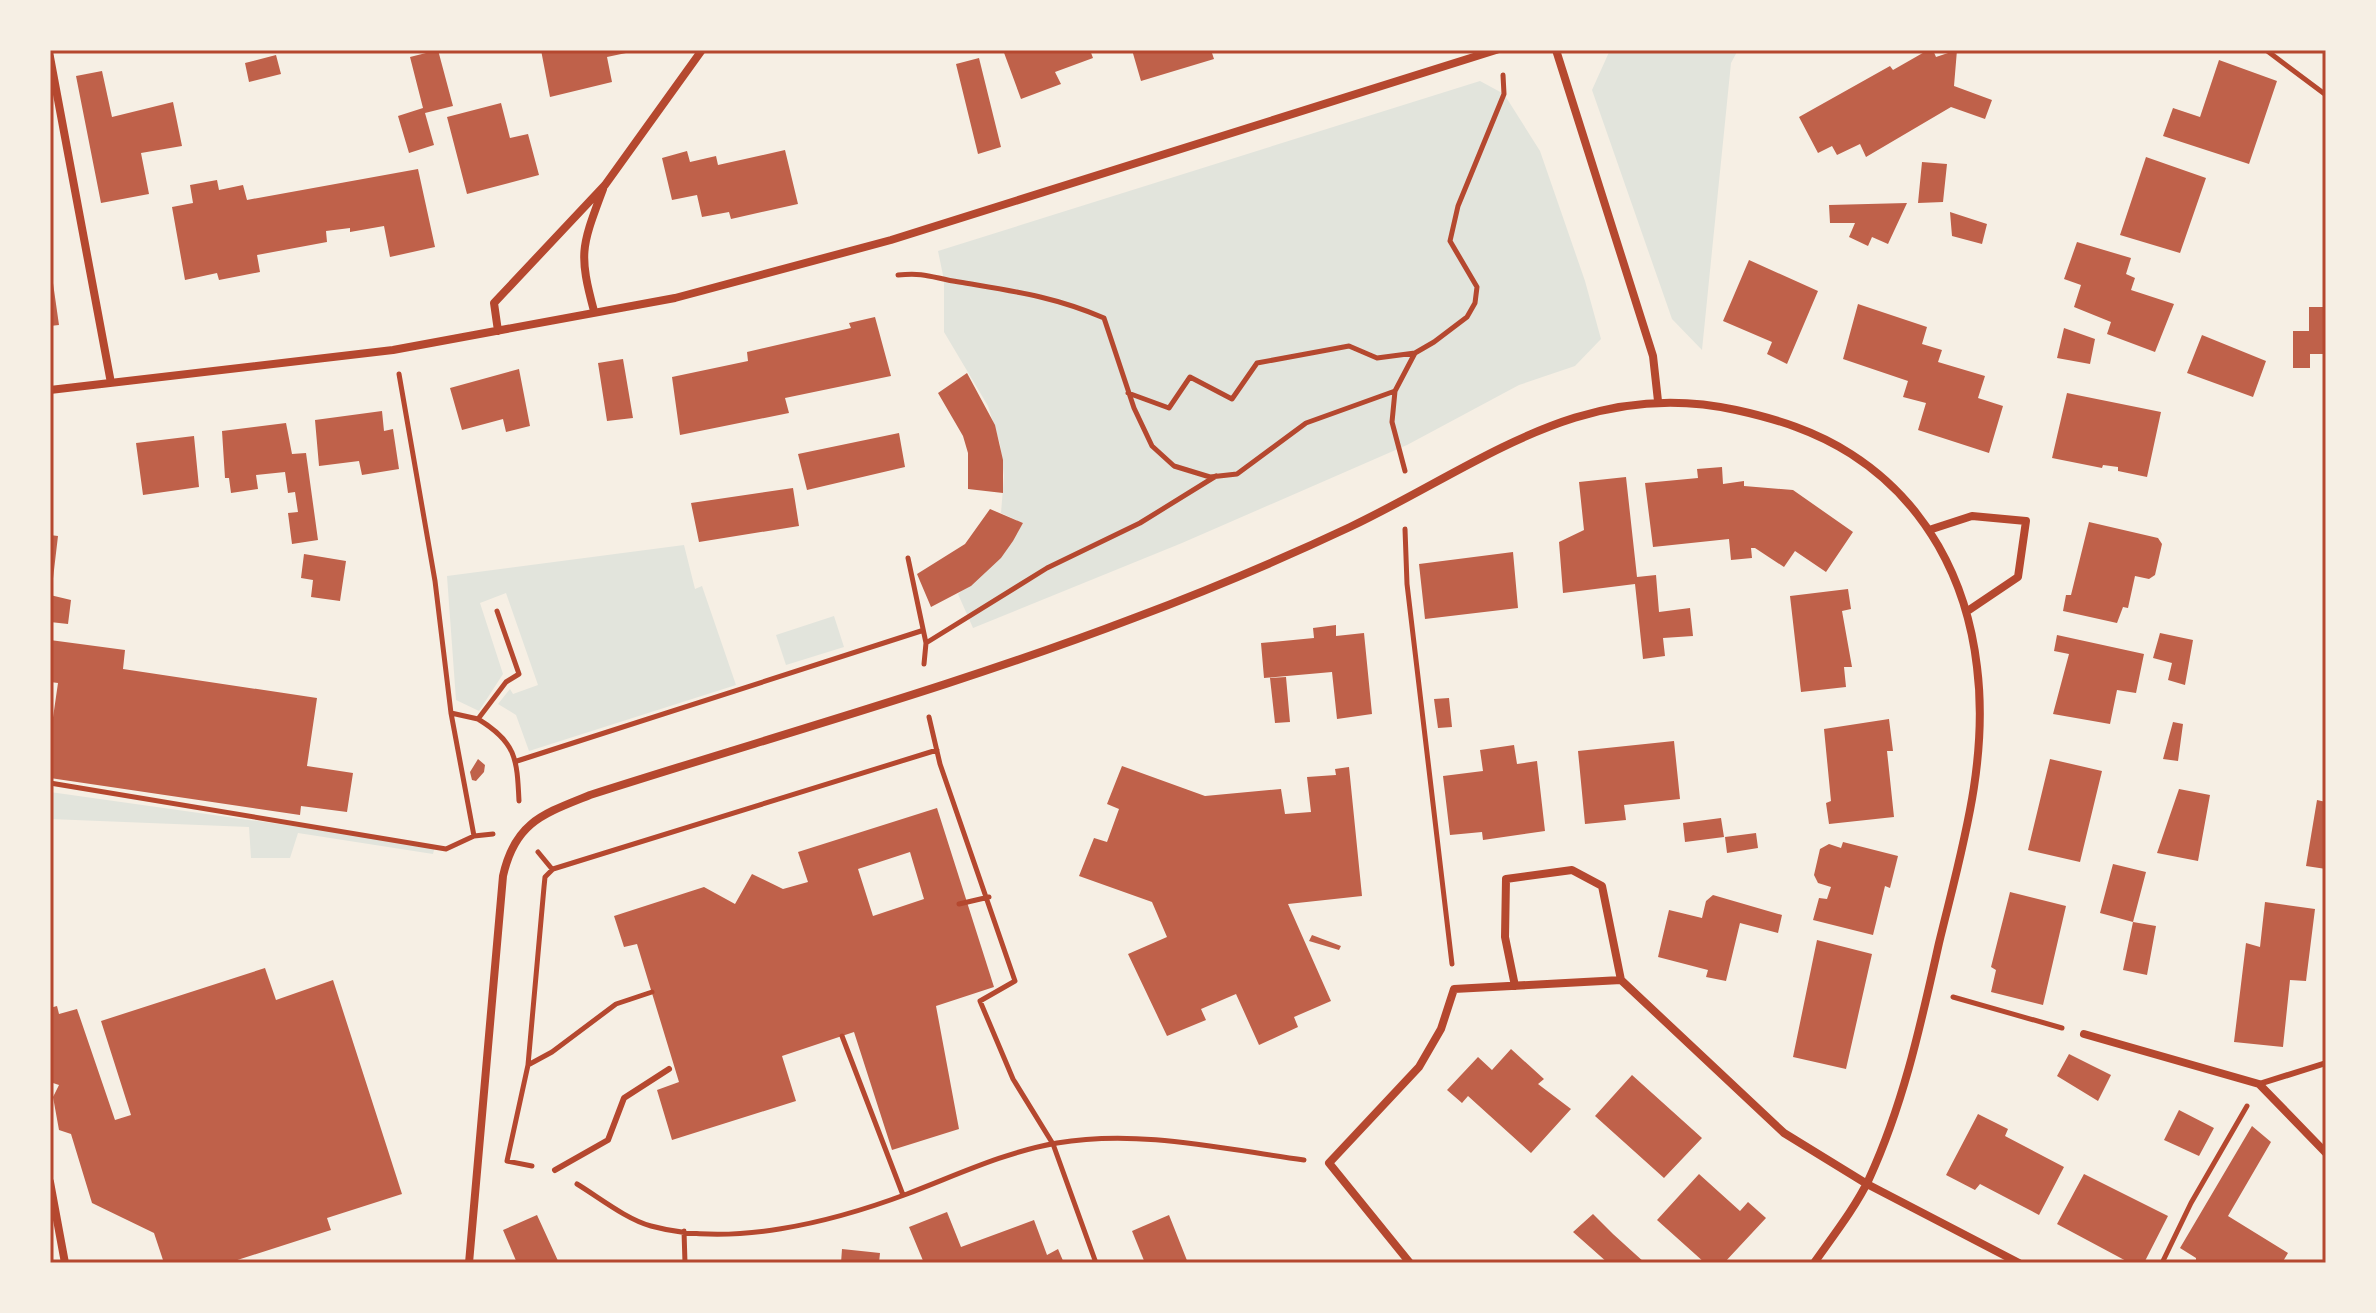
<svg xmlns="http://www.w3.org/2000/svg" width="2376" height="1313" viewBox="0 0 2376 1313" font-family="'IBM Plex Serif',serif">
	<rect width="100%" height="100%" fill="#f6efe4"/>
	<path fill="#e2e4dc" d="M 1610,50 L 1738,50 L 1731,63 L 1702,350 L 1672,319 L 1592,90 Z
		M 1480,81 L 1504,94 L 1540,151 L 1585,281 L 1601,339 L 1575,366 L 1519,385 L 1407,445 L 1182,543 L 973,628 L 958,594 L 1001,558 L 1023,523 L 1001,513 L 1004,476 L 1000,444 L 988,406 L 944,332 L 944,280 L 938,251 Z
		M 684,545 L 695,589 L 702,586 L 736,685 L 529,751 L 516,715 L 498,704 L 510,689 L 513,694 L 538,685 L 506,593 L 480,603 L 503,674 L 479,711 L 456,700 L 447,576 Z
		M 834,616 L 844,647 L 786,665 L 776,635 Z
		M 50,792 L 435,846 L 433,854 L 298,833 L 290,858 L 251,858 L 249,827 L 50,819 Z"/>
	<path fill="#bf614a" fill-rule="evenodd" d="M 438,50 L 453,106 L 425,113 L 434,145 L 409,153 L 398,116 L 423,108 L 410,57 Z
		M 541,50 L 626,50 L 626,53 L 607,57 L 612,82 L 550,97 Z
		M 1003,50 L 1090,50 L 1093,58 L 1055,72 L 1061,84 L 1021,99 Z
		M 1132,50 L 1211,50 L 1214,59 L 1141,81 Z
		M 1928,50 L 1933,50 L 1936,57 L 1957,50 L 1954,86 L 1992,100 L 1985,119 L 1951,107 L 1866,157 L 1860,144 L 1837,155 L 1832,146 L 1818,153 L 1799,117 L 1890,66 L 1893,70 Z
		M 276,55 L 281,74 L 249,82 L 245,63 Z
		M 979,58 L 1001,147 L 978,154 L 956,64 Z
		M 2219,60 L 2277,81 L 2249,164 L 2163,136 L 2173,108 L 2200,117 Z
		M 102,71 L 112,117 L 173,102 L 182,146 L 141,153 L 149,194 L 101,203 L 76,76 Z
		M 501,103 L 510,138 L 528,134 L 539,175 L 467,194 L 447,117 Z
		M 785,150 L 798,204 L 731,219 L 729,212 L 702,217 L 697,195 L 672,200 L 662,158 L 687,151 L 690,162 L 716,156 L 718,165 Z
		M 2146,157 L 2206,178 L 2180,253 L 2120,235 Z
		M 1922,162 L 1947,164 L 1943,202 L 1918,203 Z
		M 418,169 L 435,247 L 390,257 L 384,226 L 350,232 L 350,228 L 326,231 L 327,242 L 257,255 L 260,272 L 219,280 L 217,273 L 185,280 L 172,207 L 193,203 L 190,185 L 217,180 L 219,190 L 243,185 L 247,200 Z
		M 1907,203 L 1888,244 L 1872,237 L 1868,246 L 1849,237 L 1855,223 L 1830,223 L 1829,205 Z
		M 1950,212 L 1987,224 L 1982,244 L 1952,236 Z
		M 2077,242 L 2131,258 L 2126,274 L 2135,278 L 2131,290 L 2174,304 L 2155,352 L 2107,334 L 2111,322 L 2074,307 L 2081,285 L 2064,279 Z
		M 1749,260 L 1818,291 L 1787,364 L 1767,354 L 1772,342 L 1723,321 Z
		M 50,262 L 59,325 L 50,326 Z
		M 1858,304 L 1927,327 L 1922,344 L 1942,350 L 1938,362 L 1985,376 L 1978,398 L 2003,406 L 1989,453 L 1918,430 L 1926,403 L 1903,397 L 1908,381 L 1843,359 Z
		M 2309,307 L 2326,307 L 2326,354 L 2310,354 L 2310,368 L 2293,368 L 2293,331 L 2309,331 Z
		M 875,317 L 891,376 L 785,398 L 789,413 L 680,435 L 672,377 L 748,361 L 747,352 L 851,328 L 849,323 Z
		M 2064,328 L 2095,339 L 2090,364 L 2057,358 Z
		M 2202,335 L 2266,361 L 2253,397 L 2187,373 Z
		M 623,359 L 633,418 L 607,421 L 598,363 Z
		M 519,369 L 530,426 L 506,432 L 503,419 L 462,430 L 450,388 Z
		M 967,373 L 995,425 L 1003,460 L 1003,493 L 968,489 L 968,453 L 963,436 L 938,393 Z
		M 2067,393 L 2161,412 L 2147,477 L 2118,471 L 2118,467 L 2103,465 L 2102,468 L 2052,458 Z
		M 382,411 L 384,431 L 393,429 L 399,469 L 362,475 L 359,461 L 319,466 L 315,420 Z
		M 286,423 L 292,454 L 306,453 L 318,540 L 292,544 L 288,513 L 298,512 L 295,492 L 288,493 L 285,472 L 256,475 L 258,489 L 231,493 L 229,478 L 225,478 L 222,431 Z
		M 899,433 L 905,467 L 807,490 L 798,454 Z
		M 194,436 L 199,487 L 143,495 L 136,443 Z
		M 1722,467 L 1723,484 L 1744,481 L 1744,486 L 1793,490 L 1853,532 L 1826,572 L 1795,551 L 1784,567 L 1755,548 L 1751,548 L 1752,558 L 1731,560 L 1729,539 L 1653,547 L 1645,483 L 1698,478 L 1697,469 Z
		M 1626,477 L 1637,577 L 1656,575 L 1659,612 L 1690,608 L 1693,636 L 1663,638 L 1665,656 L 1643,659 L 1635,584 L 1563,593 L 1559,542 L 1584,530 L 1579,482 Z
		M 793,488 L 799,526 L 699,542 L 691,503 Z
		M 990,509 L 1023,523 L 1013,541 L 1001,558 L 971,586 L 931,607 L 917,574 L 965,544 Z
		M 2089,522 L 2158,538 L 2162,544 L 2155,575 L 2149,579 L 2135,576 L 2128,608 L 2123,607 L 2117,623 L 2063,611 L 2066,595 L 2071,595 Z
		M 50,535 L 58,536 L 52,587 L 50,586 Z
		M 1513,552 L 1518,608 L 1425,619 L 1419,564 Z
		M 304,554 L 346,561 L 340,601 L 311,597 L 313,580 L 301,578 Z
		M 1848,589 L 1851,609 L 1842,611 L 1852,667 L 1844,667 L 1846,687 L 1801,692 L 1790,596 Z
		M 50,595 L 71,600 L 68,624 L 50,622 Z
		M 1336,625 L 1336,636 L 1364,633 L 1372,714 L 1337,719 L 1332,672 L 1264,678 L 1261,643 L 1314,638 L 1313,628 Z
		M 2160,633 L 2193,640 L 2185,685 L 2168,680 L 2172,663 L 2153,658 Z
		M 2057,635 L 2144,654 L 2136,693 L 2117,690 L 2110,724 L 2053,714 L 2069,654 L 2054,651 Z
		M 50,640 L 125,650 L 123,669 L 317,698 L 307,766 L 353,773 L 347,812 L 301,806 L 300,815 L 50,778 L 50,738 L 58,683 L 50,682 Z
		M 1286,677 L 1290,722 L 1275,723 L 1270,678 Z
		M 1449,698 L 1452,727 L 1438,728 L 1434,699 Z
		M 1889,719 L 1893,751 L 1887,751 L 1894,817 L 1829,824 L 1826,803 L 1831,801 L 1824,729 Z
		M 2173,722 L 2183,724 L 2178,761 L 2163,759 Z
		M 1674,741 L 1680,799 L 1624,805 L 1626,820 L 1585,824 L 1578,751 Z
		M 1514,745 L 1517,764 L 1537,761 L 1545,831 L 1483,840 L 1482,832 L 1450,835 L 1443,776 L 1483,771 L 1480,750 Z
		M 478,759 L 485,765 L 484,772 L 476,781 L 472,780 L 470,772 Z
		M 2050,759 L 2102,771 L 2080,862 L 2028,850 Z
		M 1122,766 L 1205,796 L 1281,789 L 1285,814 L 1311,812 L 1307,777 L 1336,775 L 1335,769 L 1349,767 L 1362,896 L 1288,904 L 1331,1001 L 1294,1017 L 1298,1027 L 1259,1045 L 1236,994 L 1201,1009 L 1206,1020 L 1167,1036 L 1128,954 L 1167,937 L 1152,902 L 1079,876 L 1094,838 L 1107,842 L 1119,809 L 1107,804 Z
		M 2179,789 L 2210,795 L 2198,861 L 2157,853 Z
		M 2317,800 L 2326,802 L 2326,869 L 2306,866 Z
		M 937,808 L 994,987 L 936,1006 L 959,1129 L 892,1150 L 854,1032 L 782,1056 L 796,1101 L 672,1140 L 657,1090 L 679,1082 L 637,944 L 624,947 L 614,916 L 704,887 L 735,904 L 752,874 L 783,889 L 808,882 L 798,852 ZM 910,852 L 924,899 L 873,916 L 858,869 Z
		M 1721,818 L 1724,837 L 1685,842 L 1683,823 Z
		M 1756,833 L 1758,848 L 1727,853 L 1725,837 Z
		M 1843,842 L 1898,856 L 1890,888 L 1885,886 L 1873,935 L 1813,920 L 1819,898 L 1827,899 L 1831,887 L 1818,883 L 1814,875 L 1820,849 L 1829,844 L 1841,848 Z
		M 2113,864 L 2146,872 L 2133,922 L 2156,926 L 2147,975 L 2123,970 L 2133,922 L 2100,913 Z
		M 2010,892 L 2066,906 L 2043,1005 L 1991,992 L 1996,970 L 1991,967 Z
		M 1713,895 L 1782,915 L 1778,933 L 1740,923 L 1726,981 L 1706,977 L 1708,970 L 1658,957 L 1669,910 L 1702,918 L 1706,901 Z
		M 2265,902 L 2315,909 L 2306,981 L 2290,980 L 2283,1047 L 2234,1042 L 2246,943 L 2260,947 Z
		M 1312,935 L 1341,946 L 1339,950 L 1309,941 Z
		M 1817,940 L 1872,954 L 1846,1069 L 1793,1057 Z
		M 265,968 L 276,1000 L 333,980 L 402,1194 L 327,1218 L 331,1230 L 228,1263 L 164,1263 L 154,1233 L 92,1203 L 71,1134 L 59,1130 L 53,1097 L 59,1085 L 50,1082 L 50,1008 L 57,1006 L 59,1014 L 77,1009 L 115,1120 L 131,1115 L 101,1021 Z
		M 1511,1049 L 1544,1079 L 1538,1084 L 1571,1109 L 1531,1153 L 1468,1096 L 1462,1103 L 1447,1090 L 1478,1057 L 1492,1070 Z
		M 2069,1054 L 2111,1075 L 2098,1101 L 2057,1076 Z
		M 1632,1075 L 1702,1138 L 1664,1178 L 1595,1116 Z
		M 2179,1110 L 2214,1128 L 2199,1156 L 2164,1140 Z
		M 1978,1114 L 2008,1129 L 2005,1136 L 2064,1167 L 2039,1215 L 1980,1184 L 1975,1190 L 1946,1175 Z
		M 2252,1126 L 2271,1142 L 2228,1216 L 2288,1253 L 2282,1263 L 2196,1263 L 2196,1258 L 2180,1248 Z
		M 1699,1174 L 1740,1211 L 1748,1202 L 1766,1218 L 1724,1263 L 1705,1263 L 1657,1220 Z
		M 2084,1174 L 2168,1216 L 2144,1263 L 2130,1263 L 2057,1224 Z
		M 947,1212 L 961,1247 L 1034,1220 L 1047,1255 L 1058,1249 L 1064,1263 L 924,1263 L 909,1227 Z
		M 1593,1214 L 1613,1234 L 1645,1263 L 1608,1263 L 1573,1232 Z
		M 537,1215 L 559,1263 L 517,1263 L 503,1230 Z
		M 1169,1215 L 1188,1263 L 1145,1263 L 1132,1231 Z
		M 842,1249 L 880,1253 L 879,1263 L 841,1263 Z"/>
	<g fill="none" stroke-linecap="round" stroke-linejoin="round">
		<path stroke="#b5482f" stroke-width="5" d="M 2266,50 L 2326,95
			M 898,275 C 926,272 933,278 959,282 C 1012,291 1053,296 1104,318 L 1134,408 L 1152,446 L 1174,466 L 1210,477 L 1237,474 L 1306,423 L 1395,391
			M 399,374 L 435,581 L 451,713 L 474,836
			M 1128,393 L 1169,408 L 1190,377 L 1232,399 L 1257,363 L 1349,346 L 1377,358 L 1415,353 L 1434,342 L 1467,317 L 1475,303 L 1477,287 L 1450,241 L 1458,206 L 1504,94 L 1503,75
			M 1405,471 L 1392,422 L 1395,391 L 1415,353
			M 1405,529 L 1407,584 L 1452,964
			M 908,558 L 926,643 L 924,664
			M 926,643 L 1047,568 L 1140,523 L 1216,476
			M 451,713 L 478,719 L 506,682 L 519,674 L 497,611
			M 929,717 L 940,764 L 1015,981 L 980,1001 L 1013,1079 L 1053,1144 L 1096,1263
			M 478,719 C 516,742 517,758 519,801
			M 517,761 L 921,631
			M 50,783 L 446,849 L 474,836 L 493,834
			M 538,852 L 552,869
			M 959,904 L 989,897
			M 1953,997 L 2062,1028
			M 842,1036 L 903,1195
			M 528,1065 L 544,887 L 545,877 L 553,869 L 937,750
			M 532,1166 L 507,1161 L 528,1065 L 552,1052 L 616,1004 L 652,992
			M 577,1184 C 600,1198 626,1219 651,1226 C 731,1248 832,1222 907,1194 C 957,1175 1005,1152 1057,1143 C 1139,1129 1223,1149 1304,1160
			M 684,1231 L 685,1263
			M 2162,1263 L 2191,1203 L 2247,1106"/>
		<path stroke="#b5482f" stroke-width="6" d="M 2259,1084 L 2326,1063
			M 555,1170 L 608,1140 L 624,1098 L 669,1069"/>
		<path stroke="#b5482f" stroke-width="8" d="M 1556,50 L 1653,356 L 1658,401
			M 50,57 L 111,383
			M 594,311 C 578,252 582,246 603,189
			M 498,331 L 494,303 L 605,185 L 702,50
			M 50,390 L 393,350 L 675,298 L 891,240 L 1496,50
			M 1929,530 L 1972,516 L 2026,521 L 2018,577 L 1969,610
			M 1515,986 L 1505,937 L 1506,879 L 1572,870 L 1602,886 L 1621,980
			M 2084,1034 L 2259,1084 L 2326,1153
			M 50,1182 L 65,1263
			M 469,1263 L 503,876 C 515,822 543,814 590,795 C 771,737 956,686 1134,618 C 1206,591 1280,560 1350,527 C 1480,465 1584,376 1736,410 C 1777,419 1815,431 1851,454 C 1926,502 1967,580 1977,667 C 1989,762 1961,852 1939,943 C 1921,1023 1904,1103 1869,1179 C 1855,1208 1833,1236 1814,1263
			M 1410,1263 L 1329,1163 L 1419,1067 L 1441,1029 L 1454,989 L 1621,980 L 1784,1133 L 1867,1184 L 2019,1263"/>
	</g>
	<rect width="2376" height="1313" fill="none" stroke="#f6efe4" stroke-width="104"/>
	<rect x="52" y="52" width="2272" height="1209" fill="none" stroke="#b5482f" stroke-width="3"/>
</svg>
